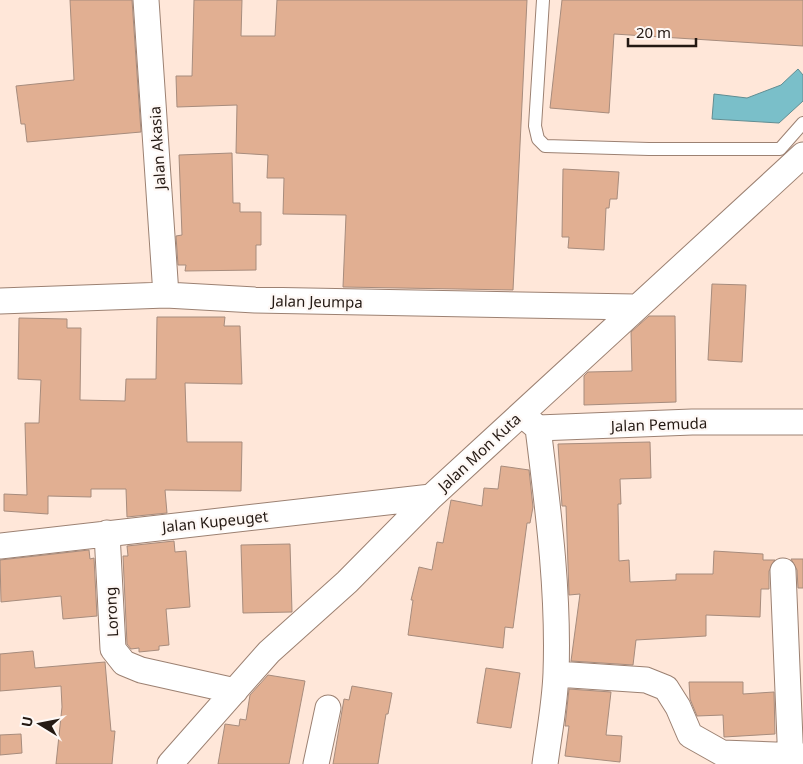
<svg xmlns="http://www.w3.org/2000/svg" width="803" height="764" viewBox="0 0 803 764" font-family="'Noto Sans',sans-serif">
	<rect width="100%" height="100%" fill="#ffe7d9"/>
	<path fill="#7abfc9" stroke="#608d92" d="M 798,69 L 803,75 L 803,101 L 779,123 L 712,119 L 714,94 L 747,98 L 781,85 Z"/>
	<path fill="#e1af92" stroke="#a78c7d" d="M 70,0 L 132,0 L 141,132 L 27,142 L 25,124 L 21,124 L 16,86 L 74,80 Z
		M 194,0 L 242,0 L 241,36 L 275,36 L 277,0 L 527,0 L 513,290 L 343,287 L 346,215 L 283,214 L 284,178 L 267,178 L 268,155 L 236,153 L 237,105 L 177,107 L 176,76 L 192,76 Z
		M 562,0 L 803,0 L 803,46 L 614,34 L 609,113 L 550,108 Z
		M 232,153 L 233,203 L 240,203 L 240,212 L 261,212 L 261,245 L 256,245 L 256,270 L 185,271 L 186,265 L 178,265 L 176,236 L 182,235 L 179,155 Z
		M 563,169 L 619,172 L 617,199 L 610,199 L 609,208 L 606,208 L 604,250 L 568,248 L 569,237 L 562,237 Z
		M 712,284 L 746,285 L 742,362 L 708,360 Z
		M 649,316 L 675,316 L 676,402 L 584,405 L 584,376 L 588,372 L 632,371 L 631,332 Z
		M 157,317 L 225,317 L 224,326 L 240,326 L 242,384 L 185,383 L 187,442 L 242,442 L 241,491 L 165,490 L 167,513 L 127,517 L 126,489 L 91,489 L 91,497 L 48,496 L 48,514 L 4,511 L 4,494 L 27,495 L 25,423 L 39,423 L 41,380 L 18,379 L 19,318 L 67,319 L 67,328 L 81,328 L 80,400 L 125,401 L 126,379 L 156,379 Z
		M 650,442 L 651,478 L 620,479 L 621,504 L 618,504 L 619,561 L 629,560 L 630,582 L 676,580 L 676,574 L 713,574 L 714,551 L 763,554 L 763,560 L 775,560 L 769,571 L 769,589 L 761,589 L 760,617 L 706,615 L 706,636 L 636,640 L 633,665 L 571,661 L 580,594 L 569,595 L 566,506 L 562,506 L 558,444 Z
		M 501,466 L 529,470 L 533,507 L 530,523 L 527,523 L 513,628 L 505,627 L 503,648 L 408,635 L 413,600 L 411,600 L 419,567 L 432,570 L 437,542 L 443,543 L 451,500 L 482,506 L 484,488 L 498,489 Z
		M 174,541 L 175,552 L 186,551 L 190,607 L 166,609 L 169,645 L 159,646 L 159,650 L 139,652 L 139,648 L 131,649 L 127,644 L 123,556 L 128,556 L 127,546 Z
		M 290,544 L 292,612 L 243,613 L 241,545 Z
		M 89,550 L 90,559 L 94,558 L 97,616 L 63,619 L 61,596 L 1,602 L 0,560 Z
		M 791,559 L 803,559 L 803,588 L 798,588 L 797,570 Z
		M 33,651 L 35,668 L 105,662 L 111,731 L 115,731 L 112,764 L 56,764 L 62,707 L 61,686 L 0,691 L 0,654 Z
		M 486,668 L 520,673 L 511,728 L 477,723 Z
		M 268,675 L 305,681 L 289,764 L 218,764 L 225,724 L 239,726 L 240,719 L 246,720 L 250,695 Z
		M 689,682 L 743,682 L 743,694 L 774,692 L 775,734 L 724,737 L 723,715 L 697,716 L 690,699 Z
		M 352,686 L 392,693 L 388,714 L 386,714 L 378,764 L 333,764 L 344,699 L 349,700 Z
		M 569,689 L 611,692 L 606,735 L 622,736 L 620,762 L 565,756 L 569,726 L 565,726 Z
		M 21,734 L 22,753 L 0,755 L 0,735 Z"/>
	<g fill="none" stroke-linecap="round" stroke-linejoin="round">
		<g stroke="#9c8172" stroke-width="14">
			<path id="lane" d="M 543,0 L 535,126 L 538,139 L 545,146 L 649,149 L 780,149 L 803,123"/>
		</g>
		<g stroke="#9c8172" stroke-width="27">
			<path id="street" d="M 146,0 L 166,295
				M 0,301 L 166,295 L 255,300 L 635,307
				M 525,417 L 538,428 L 692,422 L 803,422
				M 538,428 C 548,509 559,591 556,673 C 555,703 549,734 545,764
				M 107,533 L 113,649 L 124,663 L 141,670 L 235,691
				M 0,546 L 431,497
				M 783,571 L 791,764
				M 556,674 L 646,680 L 666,688 L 678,707 L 690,735 L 722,753 L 803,756
				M 170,764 L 269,652 L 347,582 L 431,497 L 803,155
				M 316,764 L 328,708"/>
		</g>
		<use href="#lane" stroke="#fff" stroke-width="12"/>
		<use href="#street" stroke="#fff" stroke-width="25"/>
	</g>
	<g text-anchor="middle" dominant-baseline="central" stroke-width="4.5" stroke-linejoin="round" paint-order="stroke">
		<g font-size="15" fill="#241913" stroke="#fef8f5">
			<text transform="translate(157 148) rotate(-94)">Jalan Akasia</text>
			<text transform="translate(317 301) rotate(1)">Jalan Jeumpa</text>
			<text transform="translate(659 424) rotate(-2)">Jalan Pemuda</text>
			<text transform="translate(479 452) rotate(-43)">Jalan Mon Kuta</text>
			<text transform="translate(215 521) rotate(-6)">Jalan Kupeuget</text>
			<text transform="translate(111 612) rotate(-93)">Lorong</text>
		</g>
	</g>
	<g transform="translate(40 724) rotate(280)" stroke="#fef8f5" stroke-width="4" paint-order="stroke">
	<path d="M0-4L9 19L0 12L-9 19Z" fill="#241913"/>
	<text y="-8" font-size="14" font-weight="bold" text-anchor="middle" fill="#241913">U</text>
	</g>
	<path d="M628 38v8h68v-8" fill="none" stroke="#241913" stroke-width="2.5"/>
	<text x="636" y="38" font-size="15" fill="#241913" stroke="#fef8f5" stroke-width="4" paint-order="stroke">20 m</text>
</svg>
